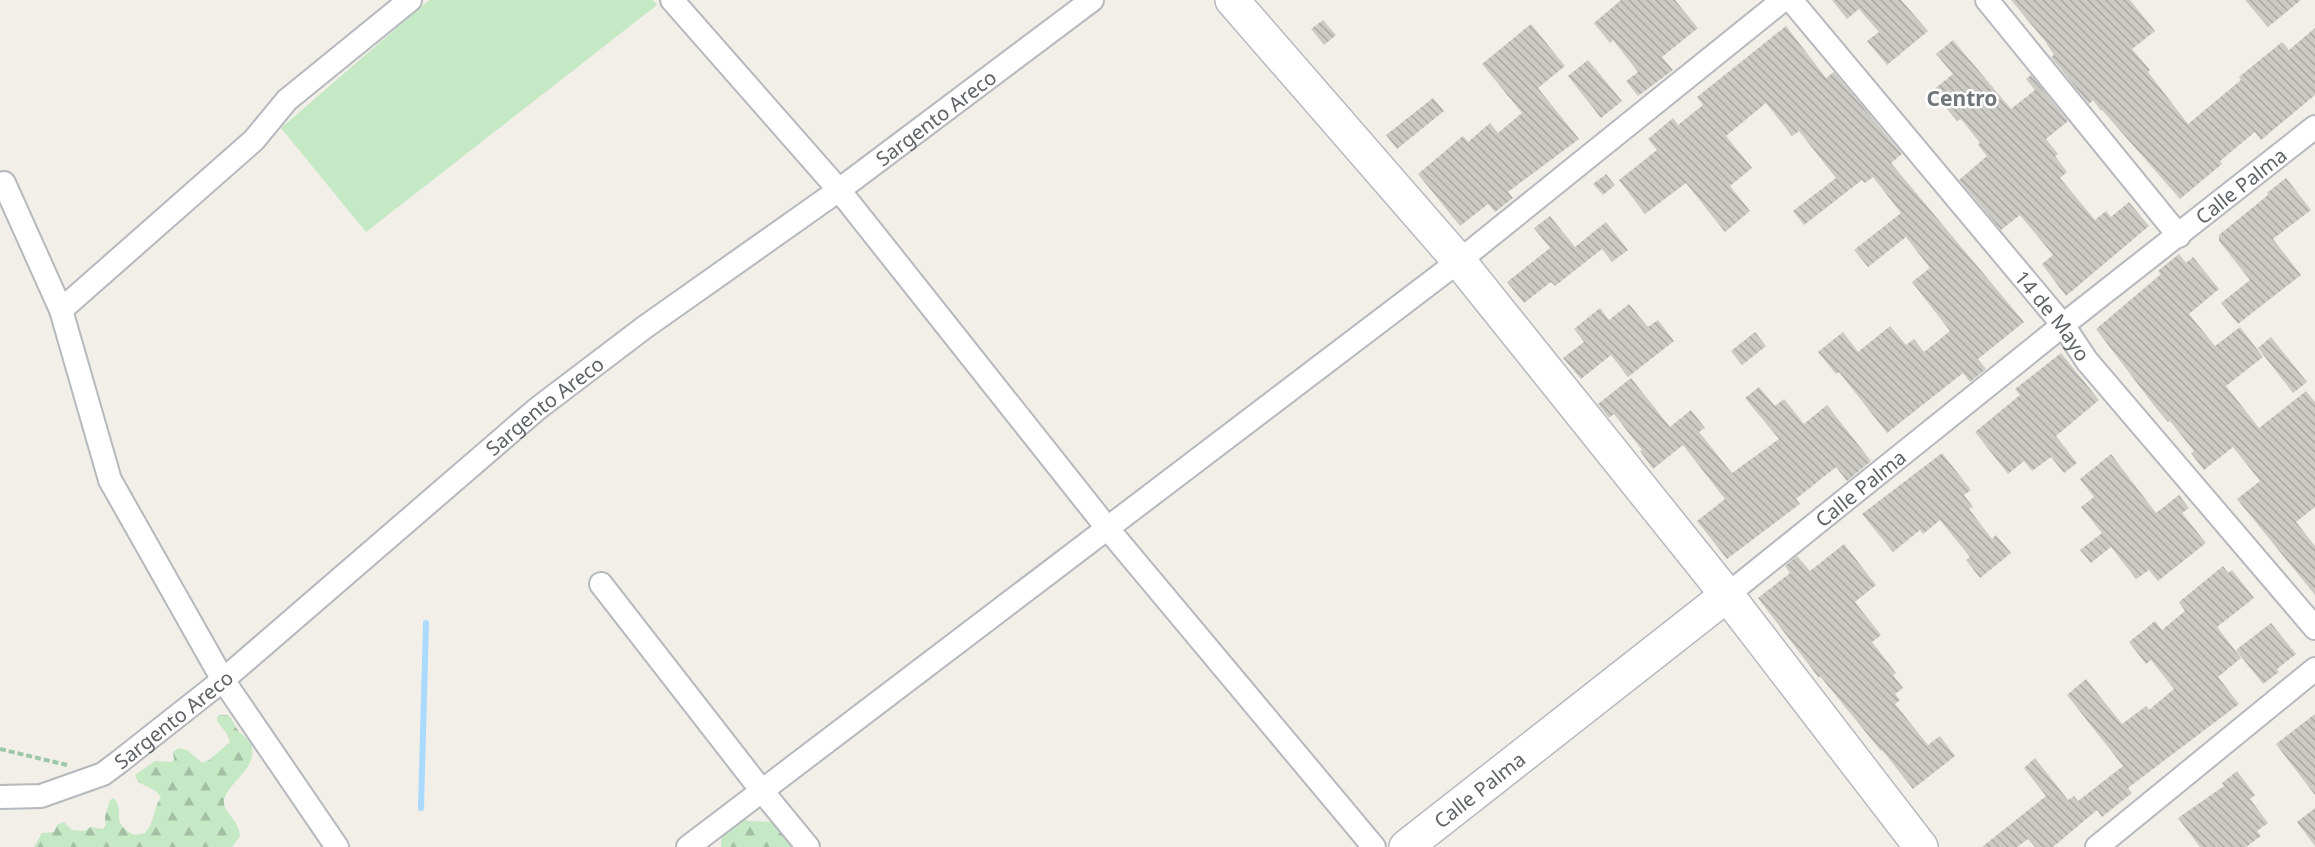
<svg xmlns="http://www.w3.org/2000/svg" width="2315" height="847" viewBox="0 0 2315 847" font-family="'Noto Sans',sans-serif">
	<defs>
		<pattern id="forest-firs" width="22" height="20" patternUnits="userSpaceOnUse" patternTransform="scale(1.5)"><rect width="22" height="20" fill="#c5e8c5"/><path d="M5 1l3.5 6h-7zM16 11l3.5 6h-7z" fill="#a3c0a4"/></pattern>
		<pattern id="building-back-hatch" width="6" height="6" patternUnits="userSpaceOnUse" patternTransform="scale(1.5)"><rect width="6" height="6" fill="#cccac5"/><path d="M-1 5l2 2M0 0l6 6M5-1l2 2" fill="none" stroke="#a9a8a4"/></pattern>
	</defs>
	<rect width="100%" height="100%" fill="#f1efe8"/>
	<path fill="url(#forest-firs)" d="M 220,715 L 228,715 C 233,719 233,725 238,730 C 240,734 245,736 248,740 C 265,764 228,781 224,800 C 222,811 239,820 240,836 L 232,847 L 34,847 L 42,833 L 54,832 L 57,825 L 64,822 L 72,830 L 84,831 L 91,827 L 103,829 L 106,825 L 105,817 L 110,800 L 114,798 C 126,813 109,822 134,835 L 145,833 C 155,822 153,809 161,797 L 156,791 L 138,782 L 135,775 L 155,761 L 171,762 L 174,760 L 173,752 L 179,748 L 187,750 L 202,763 L 209,760 L 230,742 L 227,734 L 217,721 L 217,717 Z
		M 741,818 L 749,821 L 774,822 L 806,847 L 721,847 L 722,833 Z"/>
	<path fill="#c5e8c5" d="M 429,0 L 653,0 L 657,5 L 366,232 L 281,128 Z"/>
	<g fill="none" stroke-linecap="round" stroke-linejoin="round">
		<path stroke="#aadaff" stroke-width="6" d="M 421,808 L 426,623"/>
	</g>
	<path fill="url(#building-back-hatch)" d="M 1621,0 L 1675,0 L 1698,28 L 1662,57 L 1673,70 L 1638,96 L 1626,81 L 1638,72 L 1613,40 L 1610,43 L 1594,23 Z
		M 1832,0 L 1901,0 L 1928,31 L 1887,65 L 1867,41 L 1879,32 L 1859,9 L 1847,19 Z
		M 2011,0 L 2130,0 L 2155,31 L 2132,49 L 2150,70 L 2148,72 L 2188,124 L 2241,80 L 2239,77 L 2282,42 L 2289,50 L 2315,28 L 2315,95 L 2261,140 L 2255,132 L 2220,161 L 2222,164 L 2180,199 L 2102,110 L 2101,111 L 2093,100 L 2089,104 L 2051,57 L 2054,55 L 2045,41 Z
		M 2245,0 L 2301,0 L 2268,27 Z
		M 1323,20 L 1336,35 L 1324,45 L 1311,29 Z
		M 1531,24 L 1565,66 L 1538,88 L 1579,139 L 1508,192 L 1513,198 L 1495,212 L 1488,204 L 1460,226 L 1418,174 L 1463,136 L 1468,142 L 1490,123 L 1498,133 L 1522,113 L 1482,64 Z
		M 1786,26 L 1826,78 L 1834,72 L 1902,154 L 1891,163 L 2024,322 L 1978,359 L 1986,369 L 1970,382 L 1963,373 L 1887,433 L 1839,372 L 1836,374 L 1818,352 L 1843,332 L 1858,352 L 1890,326 L 1906,345 L 1914,339 L 1924,352 L 1950,331 L 1912,282 L 1930,268 L 1906,237 L 1868,267 L 1854,250 L 1901,213 L 1873,177 L 1865,183 L 1862,180 L 1804,225 L 1793,211 L 1836,178 L 1799,131 L 1792,136 L 1766,103 L 1726,136 L 1752,168 L 1730,186 L 1750,211 L 1725,232 L 1686,183 L 1645,214 L 1619,180 L 1657,150 L 1648,139 L 1673,118 L 1678,125 L 1703,105 L 1697,97 Z
		M 1953,40 L 2011,109 L 2035,90 L 2026,79 L 2031,75 L 2068,121 L 2046,139 L 2058,154 L 2055,156 L 2067,172 L 2060,178 L 2095,220 L 2106,211 L 2111,217 L 2129,202 L 2149,226 L 2066,296 L 2042,264 L 2053,255 L 2020,215 L 2001,230 L 1959,180 L 1987,156 L 1978,145 L 1980,143 L 1961,119 L 1957,121 L 1932,91 L 1953,74 L 1936,54 Z
		M 1588,60 L 1622,101 L 1601,118 L 1568,76 Z
		M 1433,98 L 1444,111 L 1397,149 L 1386,135 Z
		M 1606,174 L 1615,185 L 1603,195 L 1593,184 Z
		M 2286,178 L 2311,210 L 2273,239 L 2301,275 L 2238,324 L 2221,303 L 2250,280 L 2219,241 L 2219,235 L 2268,195 L 2267,193 Z
		M 1550,216 L 1575,247 L 1606,222 L 1628,250 L 1612,262 L 1602,249 L 1555,286 L 1551,282 L 1524,303 L 1507,282 L 1550,248 L 1534,228 Z
		M 2179,254 L 2186,263 L 2193,257 L 2219,289 L 2189,314 L 2215,346 L 2240,327 L 2263,357 L 2226,386 L 2259,428 L 2306,391 L 2315,402 L 2315,507 L 2296,522 L 2315,546 L 2315,595 L 2237,499 L 2260,481 L 2233,447 L 2204,470 L 2191,453 L 2194,451 L 2170,421 L 2168,422 L 2156,408 L 2096,329 L 2161,274 L 2158,271 Z
		M 1629,304 L 1648,327 L 1658,320 L 1674,341 L 1628,377 L 1611,355 L 1581,379 L 1563,358 L 1584,342 L 1574,329 L 1600,308 L 1609,320 Z
		M 1755,332 L 1766,346 L 1742,365 L 1731,351 Z
		M 2271,337 L 2307,382 L 2293,393 L 2258,348 Z
		M 2061,353 L 2099,400 L 2056,436 L 2077,463 L 2064,473 L 2051,457 L 2032,471 L 2024,461 L 2008,474 L 1975,432 L 2020,395 L 2015,389 Z
		M 1631,378 L 1670,427 L 1691,410 L 1705,428 L 1699,432 L 1732,473 L 1779,439 L 1745,398 L 1759,387 L 1775,406 L 1784,399 L 1804,424 L 1827,405 L 1871,461 L 1847,481 L 1836,467 L 1796,499 L 1800,504 L 1727,559 L 1697,521 L 1725,499 L 1683,445 L 1653,469 L 1640,451 L 1642,450 L 1614,414 L 1609,418 L 1598,404 Z
		M 1942,453 L 1971,490 L 1964,495 L 1973,507 L 1969,509 L 1992,539 L 1996,535 L 2011,553 L 1980,578 L 1966,560 L 1970,557 L 1940,520 L 1923,534 L 1920,530 L 1893,552 L 1862,514 Z
		M 2111,454 L 2156,513 L 2179,495 L 2189,508 L 2182,513 L 2206,543 L 2158,581 L 2149,570 L 2136,579 L 2111,547 L 2091,563 L 2080,550 L 2102,533 L 2081,507 L 2094,497 L 2080,479 Z
		M 1844,544 L 1876,585 L 1855,602 L 1881,635 L 1872,642 L 1896,673 L 1893,675 L 1903,688 L 1895,694 L 1900,700 L 1895,704 L 1928,745 L 1940,736 L 1955,756 L 1913,789 L 1882,750 L 1881,751 L 1820,676 L 1819,678 L 1758,598 L 1790,573 L 1785,566 L 1797,556 L 1810,571 Z
		M 2223,566 L 2228,573 L 2232,570 L 2254,598 L 2217,627 L 2241,658 L 2218,677 L 2239,704 L 2128,788 L 2132,793 L 2102,817 L 2097,810 L 2053,847 L 2035,847 L 2028,839 L 2017,847 L 1982,847 L 2046,796 L 2024,768 L 2035,758 L 2068,800 L 2074,796 L 2078,801 L 2123,766 L 2067,695 L 2086,679 L 2122,724 L 2146,706 L 2149,710 L 2174,689 L 2151,660 L 2146,664 L 2129,642 L 2155,621 L 2162,630 L 2185,611 L 2179,602 Z
		M 2271,623 L 2296,654 L 2277,669 L 2279,672 L 2263,684 L 2236,650 Z
		M 2315,714 L 2315,795 L 2276,744 Z
		M 2237,771 L 2255,795 L 2250,799 L 2268,823 L 2257,831 L 2261,836 L 2246,847 L 2200,847 L 2178,818 L 2224,786 L 2222,783 Z
		M 2315,808 L 2315,846 L 2297,822 Z"/>
	<g fill="none" stroke-linecap="round" stroke-linejoin="round">
		<g stroke="#b5b8bc" stroke-width="26">
			<g id="street">
				<path d="M 672,0 L 839,190 L 1108,529 L 1374,847"/>
				<path id="s1" d="M 1791,0 L 2063,325 L 2087,361 L 2315,628"/>
				<path d="M 1987,0 L 2179,236"/>
				<path d="M 4,183 L 61,310 L 110,480 L 223,680 L 337,847"/>
				<path d="M 61,310 L 254,140 L 287,100 L 410,0"/>
				<path d="M 601,584 L 762,791 L 808,847"/>
				<path id="s2" d="M 1727,595 L 2063,325 L 2315,127"/>
				<path id="s3" d="M 0,797 L 41,796 L 103,774 L 119,762 L 223,680 L 537,409 L 645,327 L 839,190 L 1092,0"/>
				<path d="M 688,847 L 1459,261 L 1783,0"/>
				<path d="M 2097,847 L 2315,669"/>
			</g>
		</g>
		<g stroke="#b6babf" stroke-width="36">
			<g id="secondary">
				<path d="M 1232,0 L 1459,261 L 1727,595 L 1921,847"/>
				<path id="s4" d="M 1406,847 L 1727,595"/>
			</g>
		</g>
		<path stroke="#9cc7a9" stroke-width="4" stroke-dasharray="6 3" stroke-linecap="butt" d="M 0,749 L 67,765"/>
		<use href="#street" stroke="#fff" stroke-width="22"/>
		<use href="#secondary" stroke="#fff" stroke-width="33"/>
	</g>
	<g text-anchor="middle" dominant-baseline="central" stroke-width="5" stroke-linejoin="round" paint-order="stroke">
		<g font-size="20" fill="#5f6368" stroke="#fff">
			<text stroke="none"><textPath href="#s3" startOffset="1168">Sargento Areco</textPath></text>
			<text stroke="none"><textPath href="#s2" startOffset="657">Calle Palma</textPath></text>
			<text stroke="none"><textPath href="#s1" startOffset="410">14 de Mayo</textPath></text>
			<text stroke="none"><textPath href="#s3" startOffset="682">Sargento Areco</textPath></text>
			<text stroke="none"><textPath href="#s2" startOffset="171">Calle Palma</textPath></text>
			<text stroke="none"><textPath href="#s3" startOffset="196">Sargento Areco</textPath></text>
			<text stroke="none"><textPath href="#s4" startOffset="93">Calle Palma</textPath></text>
		</g>
		<g font-size="21" font-weight="bold" fill="#70757a" stroke="#fff">
			<text x="1962" y="98">Centro</text>
		</g>
	</g>
</svg>
